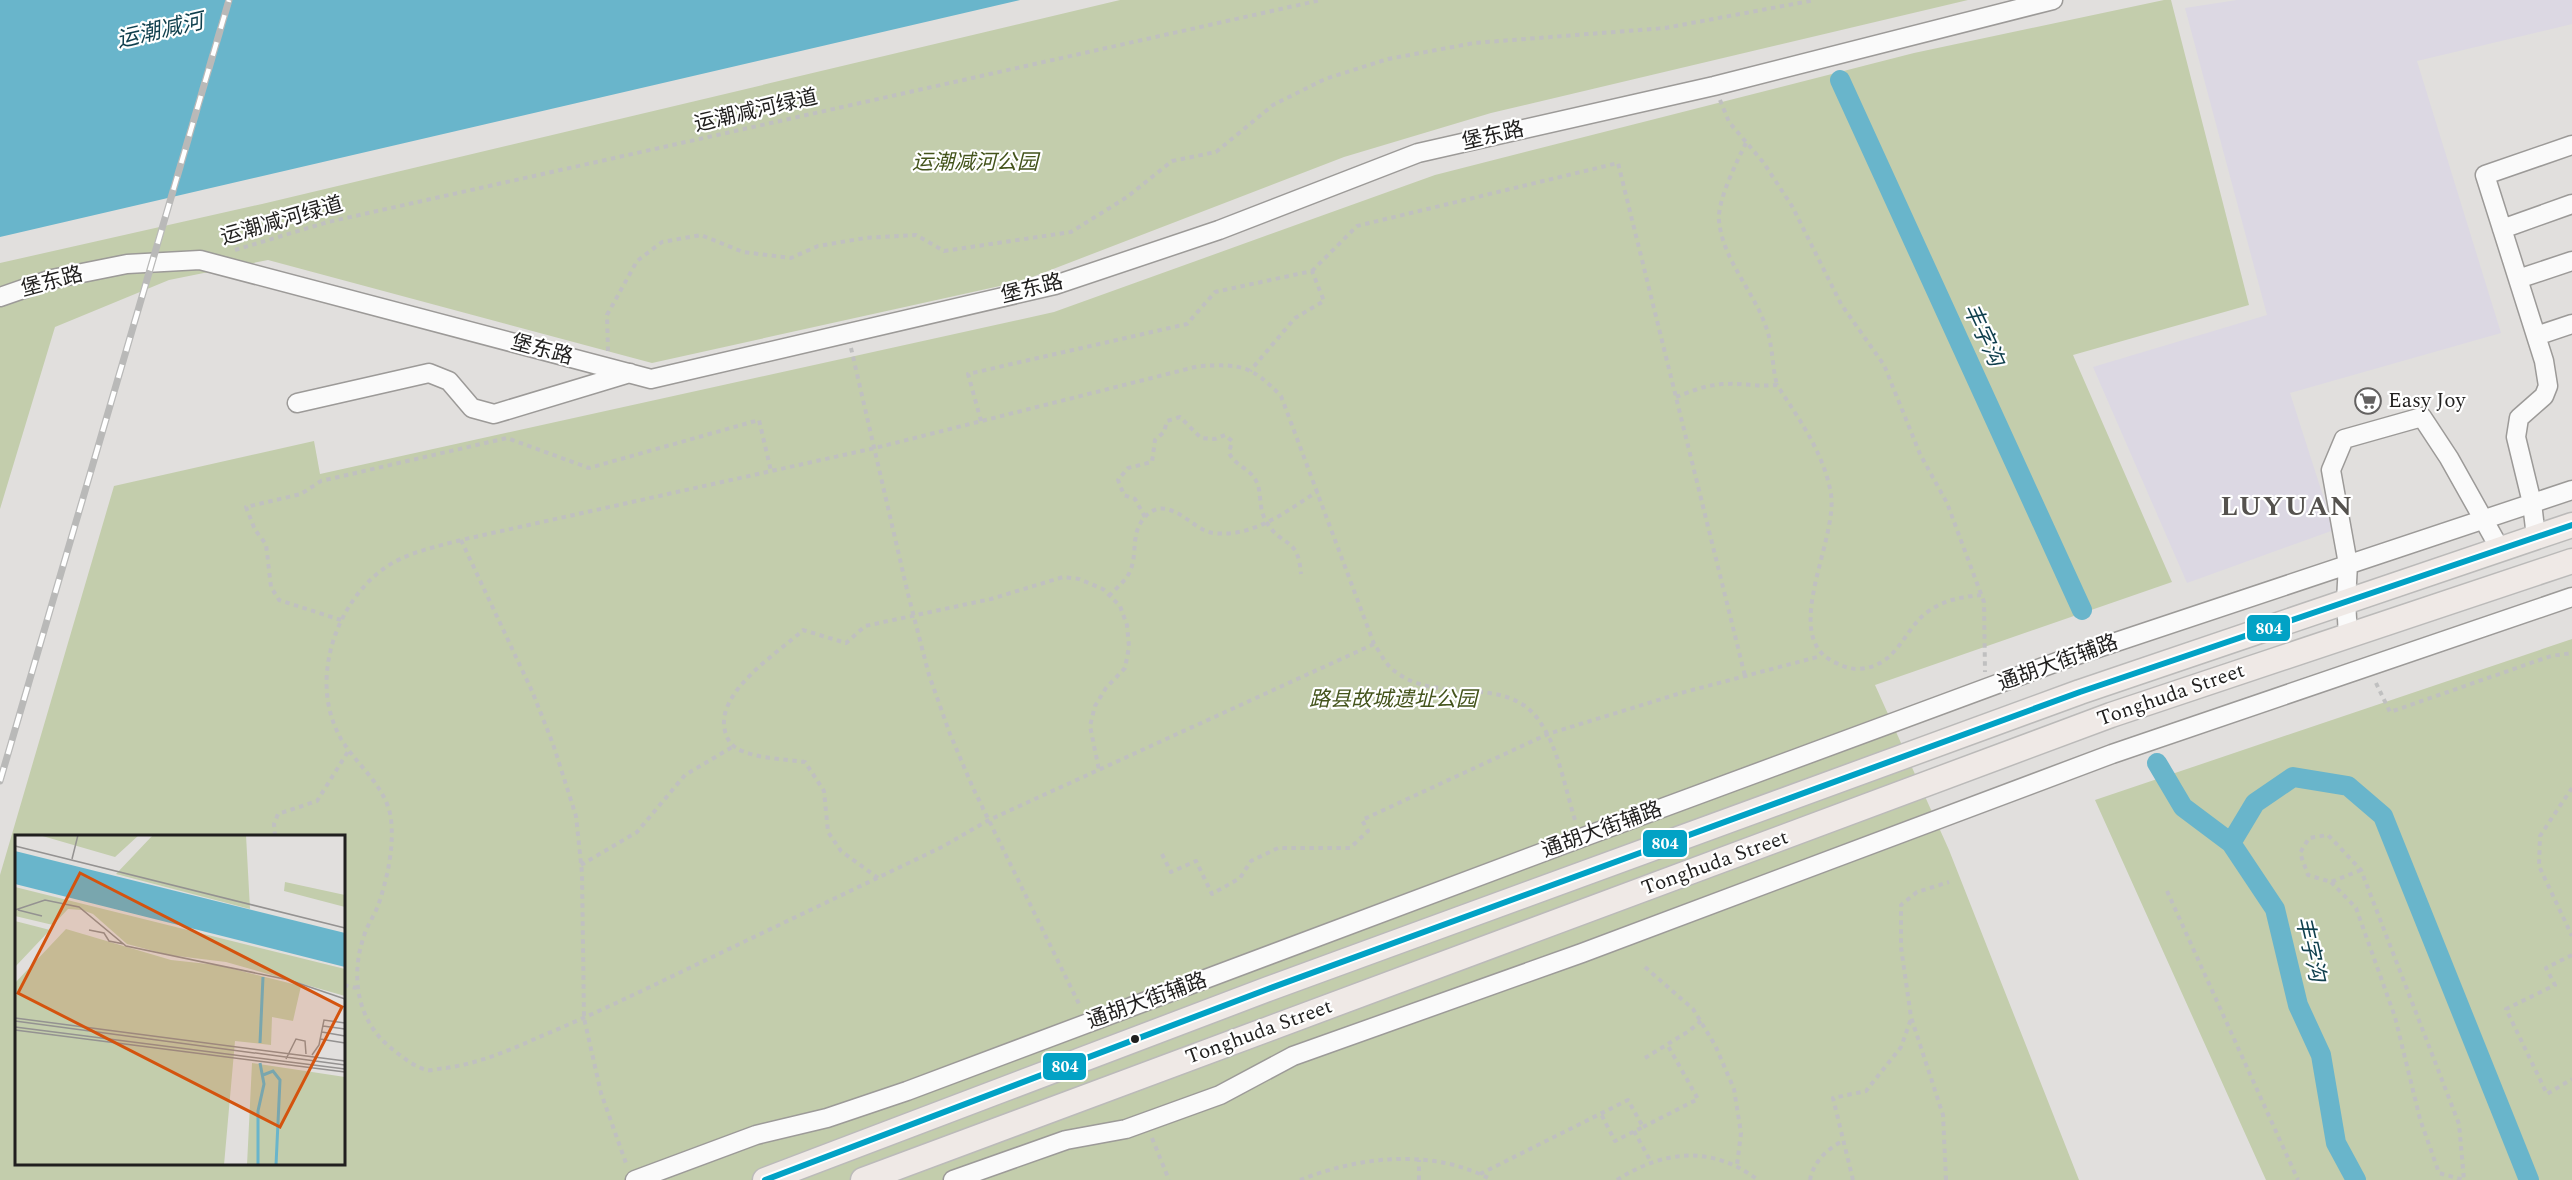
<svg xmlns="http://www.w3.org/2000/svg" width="2572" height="1180" viewBox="0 0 2572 1180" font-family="Spectral,'Noto Sans SC',serif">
	<rect width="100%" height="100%" fill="#e1dfdd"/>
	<path fill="#dcd8e3" d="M 2237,0 L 2572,0 L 2572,24 L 2417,61 L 2501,333 L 2290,393 L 2334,530 L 2187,583 L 2093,367 L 2267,315 L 2185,8 Z"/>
	<path fill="#c3cdac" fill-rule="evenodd" d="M 1120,0 L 1968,0 L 1491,113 L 1344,157 L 1022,281 L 652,363 L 268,260 L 169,280 L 55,327 L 0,509 L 0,263 L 262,204 Z
		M 2164,0 L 2171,0 L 2249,305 L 2073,355 L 2172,582 L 1875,685 L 1949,850 L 2079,1180 L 0,1180 L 0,875 L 114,486 L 314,441 L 320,474 L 1054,312 L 1435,175 L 1914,53 ZM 16,836 L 344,836 L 344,1164 L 16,1164 Z
		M 2572,639 L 2572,1180 L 2266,1180 L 2095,800 Z"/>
	<path fill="#69b5cb" d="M 0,0 L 1020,0 L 0,237 Z"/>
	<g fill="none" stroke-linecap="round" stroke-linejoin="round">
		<path stroke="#69b5cb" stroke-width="20" d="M 1840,80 L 2082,610
			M 2157,763 L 2183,807 L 2231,843 L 2275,909 L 2298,1005 L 2321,1055 L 2336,1143 L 2356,1180
			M 2231,843 L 2255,803 L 2293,777 L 2348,786 L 2383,816 L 2529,1180"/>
		<g stroke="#9c9a98" stroke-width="21">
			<path id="minor" d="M 2502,229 L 2572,204
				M 2518,279 L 2572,261
				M 0,297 L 52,279 L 127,264 L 200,260 L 651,379 L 1055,285 L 1219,230 L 1418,153 L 1714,86 L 2053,0
				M 2536,336 L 2572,324
				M 297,403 L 429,373 L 449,381 L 472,408 L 494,414 L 630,373
				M 2536,537 L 2532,503 L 2516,437 L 2519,418 L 2544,396 L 2548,386 L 2544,361 L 2485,175 L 2572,145
				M 2348,636 L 2346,601 L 2348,564 L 2331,470 L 2344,439 L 2422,417 L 2449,458 L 2500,549
				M 635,1180 L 756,1135 L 827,1118 L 907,1091 L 1581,838 L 2065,659 L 2572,490
				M 953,1180 L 1066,1140 L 1126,1129 L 1220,1095 L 1293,1056 L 1582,953 L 2112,754 L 2572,597"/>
		</g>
		<g stroke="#bbbab9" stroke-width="27">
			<path id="major" d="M 765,1180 L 1268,989 L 2080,692 L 2572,525
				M 863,1180 L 2111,715 L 2572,561"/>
		</g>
		<path stroke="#c0c0c0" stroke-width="4" stroke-dasharray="4.5 4.5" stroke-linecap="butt" d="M 1720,100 L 1729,122 L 1763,162 L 1792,206 L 1841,304 L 1884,365 L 1920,454 L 1947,503 L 1984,602 L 1985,672
			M 1746,143 C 1737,161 1717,201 1719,221 C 1723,261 1755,292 1767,330 C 1773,347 1772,367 1777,385
			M 235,250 L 328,222 L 1321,0
			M 1312,271 L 1357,226 L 1618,163 L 1745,676
			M 851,348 L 908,594 L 929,675 L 950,734 L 973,788 L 1080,1006
			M 608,351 L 607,315 L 637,261 L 662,242 L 701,235 L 743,252 L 791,258 L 818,246 L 865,238 L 916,235 L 944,251 L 1071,232 L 1127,197 L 1172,161 L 1216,152 L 1273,105 L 1325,79 L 1388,59 L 1474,43 L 1665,28 L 1815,0
			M 1676,397 C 1692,391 1708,384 1726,384 C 1743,383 1759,387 1777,385 C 1799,419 1824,453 1831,494 C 1838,540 1781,634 1832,661 C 1840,665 1848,669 1858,669 C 1897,667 1903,631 1926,613 C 1943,600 1961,597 1981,595
			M 981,421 L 968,374 L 1187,324 L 1215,292 L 1312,271 L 1324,301 L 1295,318 L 1250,371
			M 1145,517 L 1135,499 L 1124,495 L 1118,480 L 1128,468 L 1152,462 L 1155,440 L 1164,432 L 1167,421 L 1180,417 L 1201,438 L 1215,439 L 1225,435 L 1232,441 L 1229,453 C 1235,465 1248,468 1255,479 C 1263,491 1257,507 1267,523 C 1283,548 1298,536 1301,574
			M 461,540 L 532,691 L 553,744 L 576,816 L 582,873 L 584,1018 L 601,1093 L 627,1166
			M 1109,596 C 1115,589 1127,580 1130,571 C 1138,554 1130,535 1144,518 C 1168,491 1191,530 1213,533 C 1253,538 1287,511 1318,491
			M 341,620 L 279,600 L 271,587 L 266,544 L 255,530 L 246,507 L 301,494 L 321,481 L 507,438 L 589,468 L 759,420 L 771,471
			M 1374,644 L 989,820 L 944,846 C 865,884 785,922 706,960 C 652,986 599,1012 544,1035 C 512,1049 481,1063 446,1068 C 440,1068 432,1071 427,1070 C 414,1067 401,1056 391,1048 C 357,1021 350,976 364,936 C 367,925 375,915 379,903 C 388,875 394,848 391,819 C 387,788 359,767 343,742 C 307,685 334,603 386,567 C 409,552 435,547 461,540 L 875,448 L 1199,366 C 1241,364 1251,365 1281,396 L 1374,644 C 1379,651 1384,661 1390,667 C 1433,708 1503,672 1538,719 C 1559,747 1565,790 1576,823
			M 2376,683 L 2390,712 L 2551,656 L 2572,653
			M 2572,788 L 2540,836 L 2539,866 L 2572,936
			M 275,836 L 274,824 L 278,814 L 317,801 L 349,750
			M 1162,854 L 1171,872 L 1196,861 L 1212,894 L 1240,878 L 1251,861 L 1278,848 L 1350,848 L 1368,831 L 1362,820 L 1548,734 L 1681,693 L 1821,656
			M 581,865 L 637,832 L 685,775 L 734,746
			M 2361,870 L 2331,882 L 2308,875 L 2300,853 L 2309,838 L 2328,835 L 2361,870 L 2459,1124 L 2464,1180
			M 878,878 L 841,851 L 828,832 L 824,791 L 805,762 C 784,759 762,759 742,751 C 732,747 727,740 725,731 C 715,692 778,653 803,630 L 846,643 L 865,626 L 991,599 L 1063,577 L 1079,579 L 1103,589 L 1120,606 L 1127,625 L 1129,647 L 1125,668 L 1106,688 L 1095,706 L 1090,726 L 1099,770
			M 2331,882 L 2356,908 L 2395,1017 L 2420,1119 L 2439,1173 L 2464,1180
			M 2167,891 L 2298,1180
			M 2572,955 L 2546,968 L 2555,985 L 2506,1009 L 2547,1094 L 2572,1079
			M 1645,967 L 1693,1009 L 1715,1045 L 1734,1089 L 1741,1133 L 1737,1165
			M 344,985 L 356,988
			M 1645,1058 L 1689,1031 L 1701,1021
			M 1643,1127 L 1698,1099 L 1667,1044
			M 1634,1131 L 1651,1162
			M 1152,1138 L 1169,1180
			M 1480,1174 L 1628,1100 L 1643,1127 L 1615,1141 L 1601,1114
			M 1300,1180 C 1361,1156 1433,1148 1492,1180
			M 1419,1180 L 1419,1160
			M 1617,1180 C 1664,1150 1712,1145 1758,1180
			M 1810,1180 C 1813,1162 1828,1148 1843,1141
			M 1853,1180 L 1833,1098 L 1866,1091 L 1901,1047 L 1911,1019
			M 1946,1180 L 1943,1115 L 1911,1017 L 1901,947 L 1901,905 L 1917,892 L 1949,882"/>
		<use href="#minor" stroke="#fafafa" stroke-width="18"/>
		<use href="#major" stroke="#efe9e6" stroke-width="24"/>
		<g stroke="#b9b9b8" stroke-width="7">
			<path id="rail" d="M 0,781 L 229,0"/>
		</g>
		<use href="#rail" stroke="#fff" stroke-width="4.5" stroke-dasharray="14" stroke-linecap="butt"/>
		<g stroke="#fff" stroke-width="10">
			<path id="bus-1" d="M 765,1180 L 1268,989 L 2080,692 L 2572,525"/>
		</g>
		<use href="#bus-1" stroke="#02a2c5" stroke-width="6"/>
	</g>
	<defs>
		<g id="supermarket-ring" transform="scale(1.35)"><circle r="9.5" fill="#fff" stroke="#646261" stroke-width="1.5"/><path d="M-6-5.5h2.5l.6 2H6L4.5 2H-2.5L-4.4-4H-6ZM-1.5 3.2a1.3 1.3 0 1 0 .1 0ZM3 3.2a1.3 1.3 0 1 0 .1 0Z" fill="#646261"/></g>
	</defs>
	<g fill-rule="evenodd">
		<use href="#supermarket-ring" x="2368" y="401"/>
	</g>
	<circle fill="#201f1e" stroke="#fff" stroke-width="2" cx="1135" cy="1039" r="5"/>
	<g text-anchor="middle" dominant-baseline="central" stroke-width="4.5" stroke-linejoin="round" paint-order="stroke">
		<g font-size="21" fill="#201f1e" stroke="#fff">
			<text transform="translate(756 111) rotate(-13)">运潮减河绿道</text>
			<text transform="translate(1493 136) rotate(-13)">堡东路</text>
			<text transform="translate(282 221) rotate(-16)">运潮减河绿道</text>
			<text transform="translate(52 282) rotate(-15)">堡东路</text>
			<text transform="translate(1032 289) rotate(-14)">堡东路</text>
			<text transform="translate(542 350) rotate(15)">堡东路</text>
			<text transform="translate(2058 663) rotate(-20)">通胡大街辅路</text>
			<text transform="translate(2171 695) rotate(-19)">Tonghuda Street</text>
			<text transform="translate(1602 830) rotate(-20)">通胡大街辅路</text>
			<text transform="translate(1715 863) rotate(-20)">Tonghuda Street</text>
			<text transform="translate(1147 1001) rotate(-20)">通胡大街辅路</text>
			<text transform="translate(1259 1032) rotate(-20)">Tonghuda Street</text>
		</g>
		<g font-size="21" font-style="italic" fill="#44541c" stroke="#fff">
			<text x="975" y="163">运潮减河公园</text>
			<text x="1393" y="700">路县故城遗址公园</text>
		</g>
		<g font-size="21" fill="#201f1e" stroke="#fff" text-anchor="start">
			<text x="2388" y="401">Easy Joy</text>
		</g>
		<g font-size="22" font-style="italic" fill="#0f3f4d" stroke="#fff">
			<text transform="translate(160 31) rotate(-13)">运潮减河</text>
			<text transform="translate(1983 335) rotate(65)">丰字沟</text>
			<text transform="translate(2310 949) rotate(77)">丰字沟</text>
		</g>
		<g font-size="27" font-weight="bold" letter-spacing="1.5" fill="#55524e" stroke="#fff">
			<text x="2287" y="507">LUYUAN</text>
		</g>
	</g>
	<g transform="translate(15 835)">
		<rect width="330" height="330" fill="#e1dfdd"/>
		<path d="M 24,0 L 124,0 L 100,22 ZM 138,0 L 231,0 L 235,74 L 101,39 ZM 270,47 L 330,60 L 330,72 L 269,56 ZM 0,52 L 330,134 L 330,161 L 211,127 L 154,120 L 112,109 L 78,79 L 67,75 L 53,74 L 38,90 L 0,81 ZM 0,86 L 35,95 L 0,132 ZM 51,94 L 156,125 L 202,130 L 286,151 L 278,186 L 257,182 L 256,210 L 220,206 L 209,330 L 0,330 L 0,148 ZM 237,228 L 330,242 L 330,330 L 232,330 Z" fill="#c3cdac"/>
		<path d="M 0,16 L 330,98 L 330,132 L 0,49 Z" fill="#69b5cb"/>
		<path fill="none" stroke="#69b5cb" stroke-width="3" d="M 245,208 L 248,142M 248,240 L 258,236 L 265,245 L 261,330M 243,330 L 243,276 L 249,249 L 245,228"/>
		<path fill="none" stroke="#949291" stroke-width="1.5" d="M 0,11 L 330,93M 57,24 L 63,0M 0,75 L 30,65 L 64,72 L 111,111 L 274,145 L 330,164M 3,75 L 27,81M 74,95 L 89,98 L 94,106 L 109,109M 0,183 L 330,226M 0,186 L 330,230M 308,191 L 330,194M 0,192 L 330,234M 0,195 L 330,237M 307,197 L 330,201M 305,204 L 330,208M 297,220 L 304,210 L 309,185 L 330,188M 271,224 L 281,204 L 290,206 L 291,219"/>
		<path fill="#d4530e" fill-opacity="0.15" stroke="#d4530e" stroke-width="3" d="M 65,38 L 327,172 L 265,292 L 3,158 Z"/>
		<rect width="330" height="330" fill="none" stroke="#201f1e" stroke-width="3"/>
	</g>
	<g stroke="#fff" stroke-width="2">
		<rect x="2246" y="614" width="45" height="28" rx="6" fill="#02a2c5"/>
		<rect x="1642" y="829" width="46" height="29" rx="6" fill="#02a2c5"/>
		<rect x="1042" y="1052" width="45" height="29" rx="6" fill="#02a2c5"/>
	</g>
	<g font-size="16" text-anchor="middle" font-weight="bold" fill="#fff">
		<text x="2269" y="634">804</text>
		<text x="1665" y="849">804</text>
		<text x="1065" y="1072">804</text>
	</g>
</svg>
